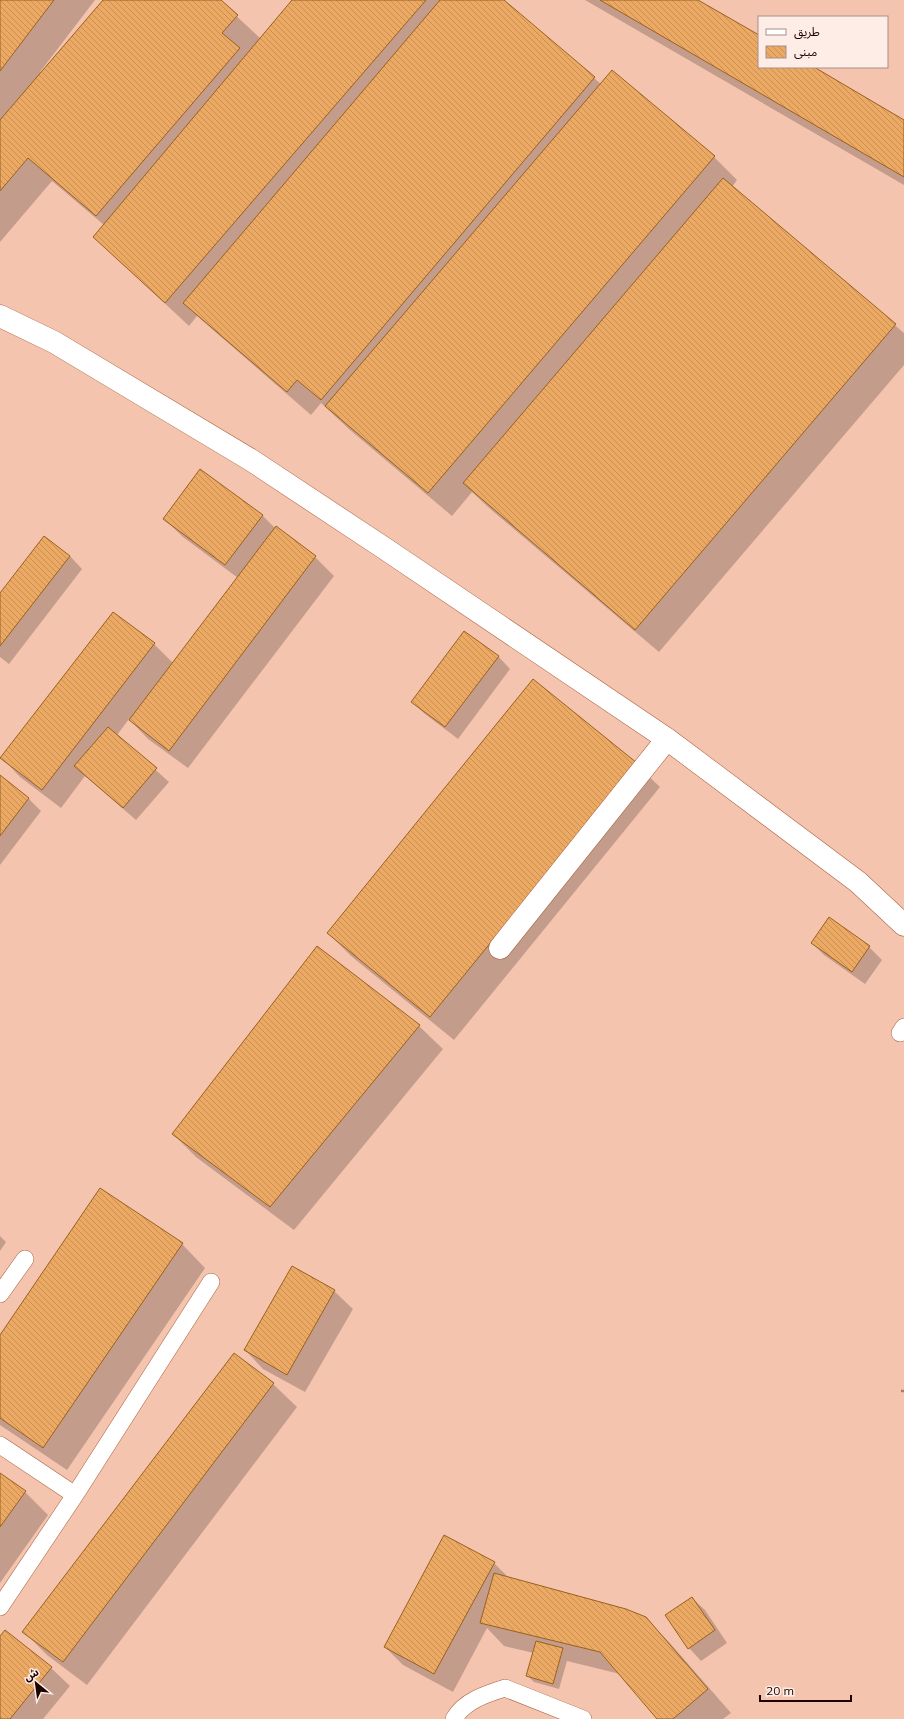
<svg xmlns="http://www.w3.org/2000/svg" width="904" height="1719" viewBox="0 0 904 1719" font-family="Mulish,'Noto Sans Arabic',sans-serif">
	<defs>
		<pattern id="building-back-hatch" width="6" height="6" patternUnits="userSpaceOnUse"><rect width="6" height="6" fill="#eba964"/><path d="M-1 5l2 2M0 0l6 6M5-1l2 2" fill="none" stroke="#c99055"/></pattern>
	</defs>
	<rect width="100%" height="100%" fill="#f5c4ae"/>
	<path fill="#0003" d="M 0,0 L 95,0 L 40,72 L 42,73 L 104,0 L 219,0 L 261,39 L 294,0 L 502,0 L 601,84 L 714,157 L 737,180 L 732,187 L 904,333 L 904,365 L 659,652 L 488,507 L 472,492 L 452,516 L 350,430 L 321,403 L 311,415 L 197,316 L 189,326 L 94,237 L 104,225 L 52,181 L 0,242 Z
		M 585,0 L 696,0 L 759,36 L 759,67 L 812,67 L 904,121 L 904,185 Z
		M 262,515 L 275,528 L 276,527 L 315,557 L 334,576 L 188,768 L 148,739 L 129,719 L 117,735 L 169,782 L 136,820 L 85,776 L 61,808 L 20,777 L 2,758 L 154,644 L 173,663 L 238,578 L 183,537 L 164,519 Z
		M 70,556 L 82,569 L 9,664 L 0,657 L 0,594 Z
		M 498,656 L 510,669 L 458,739 L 425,714 L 412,702 Z
		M 636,764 L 660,787 L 454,1040 L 351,956 L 328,933 Z
		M 0,777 L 29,799 L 41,811 L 0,865 Z
		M 829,918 L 869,947 L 882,960 L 865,984 L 824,955 L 812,943 Z
		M 419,1026 L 443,1049 L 294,1230 L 196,1157 L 173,1134 Z
		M 0,1236 L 6,1242 L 0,1251 Z
		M 182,1244 L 205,1268 L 67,1470 L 0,1425 L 0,1336 Z
		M 334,1291 L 353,1309 L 305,1392 L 263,1369 L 245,1350 Z
		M 234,1354 L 273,1384 L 297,1407 L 87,1685 L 47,1655 L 24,1632 Z
		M 0,1474 L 25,1492 L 48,1515 L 0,1583 Z
		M 494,1563 L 509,1578 L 645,1618 L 669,1642 L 731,1713 L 723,1719 L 658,1719 L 620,1674 L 567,1661 L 559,1689 L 534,1682 L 528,1676 L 534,1653 L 504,1646 L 487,1628 L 453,1692 L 403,1665 L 385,1647 Z
		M 692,1598 L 705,1610 L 727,1643 L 701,1661 L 689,1648 Z
		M 0,1638 L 51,1668 L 70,1686 L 43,1719 L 0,1719 Z"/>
	<path fill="url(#building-back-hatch)" stroke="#99611e" d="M 0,0 L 54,0 L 0,71 Z
		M 103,0 L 221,0 L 238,15 L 222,33 L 240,48 L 96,216 L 28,158 L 0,191 L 0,120 Z
		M 292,0 L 426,0 L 165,303 L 93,237 Z
		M 440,0 L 504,0 L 595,77 L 321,400 L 297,380 L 287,392 L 183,303 Z
		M 600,0 L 698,0 L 759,35 L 759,67 L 814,67 L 904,120 L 904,177 Z
		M 612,70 L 715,156 L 428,493 L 325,406 Z
		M 723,178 L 896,324 L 635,630 L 463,483 Z
		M 200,469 L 263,515 L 225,565 L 163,519 Z
		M 276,526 L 316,556 L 169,751 L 129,720 Z
		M 44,536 L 70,556 L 0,646 L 0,593 Z
		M 113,612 L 155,643 L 42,790 L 0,758 Z
		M 464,631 L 499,656 L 445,727 L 411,702 Z
		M 533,679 L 637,763 L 430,1017 L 327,933 Z
		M 108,727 L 157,768 L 123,808 L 74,766 Z
		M 0,775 L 29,798 L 0,836 Z
		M 829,917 L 870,946 L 852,972 L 811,943 Z
		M 317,946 L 420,1025 L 270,1207 L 172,1134 Z
		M 100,1188 L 183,1243 L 43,1448 L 0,1418 L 0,1335 Z
		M 292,1266 L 335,1290 L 287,1375 L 244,1350 Z
		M 234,1353 L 274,1383 L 63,1662 L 22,1632 Z
		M 0,1473 L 26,1491 L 0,1527 Z
		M 444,1535 L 495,1562 L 434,1674 L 384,1647 Z
		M 494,1573 L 626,1609 L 646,1617 L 708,1689 L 673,1719 L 657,1719 L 600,1652 L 480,1623 Z
		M 692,1597 L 715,1630 L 688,1649 L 665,1615 Z
		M 5,1630 L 52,1667 L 10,1719 L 0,1719 L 0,1636 Z
		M 536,1641 L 563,1648 L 553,1684 L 526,1676 Z"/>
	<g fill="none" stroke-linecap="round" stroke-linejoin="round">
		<g stroke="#a9613d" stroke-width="18">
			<path id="service" d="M 900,1033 L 904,1027
				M 0,1294 L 25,1259
				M 0,1445 L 75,1495
				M 0,1607 L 75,1495 L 211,1282
				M 454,1719 C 464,1701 486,1694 505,1688 L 583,1719"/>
		</g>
		<g stroke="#a9613d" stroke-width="23">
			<path id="minor" d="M 500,948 L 667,739"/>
		</g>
		<g stroke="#a9613d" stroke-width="23">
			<path id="tertiary" d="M 0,316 L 54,342 L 251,460 L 387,550 L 667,739 L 858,882 L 904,925"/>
		</g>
		<path stroke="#a57d6e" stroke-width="2.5" stroke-dasharray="3 3" stroke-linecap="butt" d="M 901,1391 L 904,1391"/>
		<use href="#service" stroke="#fff" stroke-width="17"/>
		<use href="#minor" stroke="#fff" stroke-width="22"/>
		<use href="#tertiary" stroke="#fff" stroke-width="22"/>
	</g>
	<rect x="758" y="16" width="130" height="52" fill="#feede6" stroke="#a48f8a"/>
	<rect x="766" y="29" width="20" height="6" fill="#ffffff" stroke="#a48f8a"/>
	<text x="794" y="36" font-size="12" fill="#1c0300">طريق</text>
	<rect x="766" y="46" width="20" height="12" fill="url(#building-back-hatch)" stroke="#a48f8a"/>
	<text x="794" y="56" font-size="12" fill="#1c0300">مبنى</text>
	<g transform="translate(36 1683) rotate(331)" stroke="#feede6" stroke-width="3" paint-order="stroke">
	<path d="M0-3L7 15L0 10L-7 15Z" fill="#1c0300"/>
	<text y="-6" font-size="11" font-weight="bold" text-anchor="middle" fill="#1c0300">ش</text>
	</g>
	<path d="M760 1695v6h91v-6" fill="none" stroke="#1c0300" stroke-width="2"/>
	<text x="766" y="1695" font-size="12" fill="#1c0300" stroke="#feede6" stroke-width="3" paint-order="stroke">20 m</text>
</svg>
